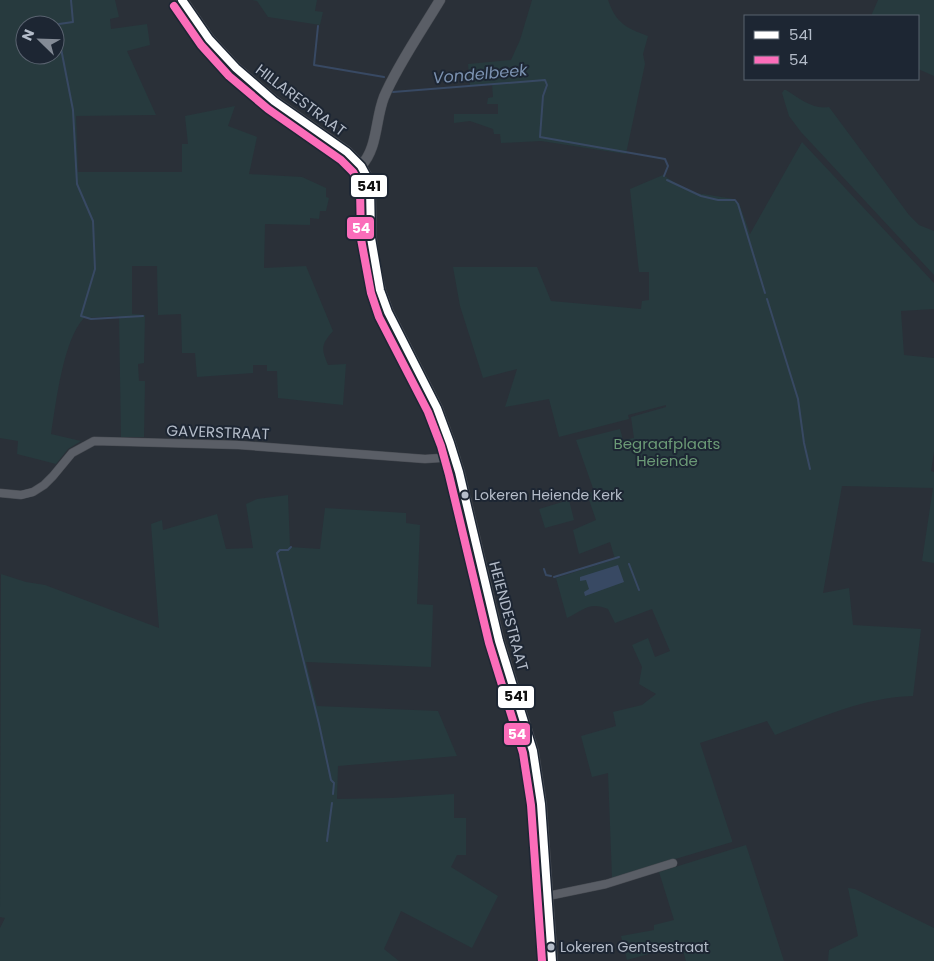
<svg xmlns="http://www.w3.org/2000/svg" width="934" height="961" viewBox="0 0 934 961" font-family="Poppins,sans-serif">
	<rect width="100%" height="100%" fill="#2a3038"/>
	<path fill="#273a3e" fill-rule="evenodd" d="M 0,0 L 115,0 L 119,17 L 110,19 L 111,29 L 147,24 L 150,45 L 127,51 L 156,115 L 76,116 L 78,172 L 182,172 L 182,144 L 188,144 L 185,116 L 235,106 L 228,126 L 257,137 L 249,174 L 302,177 L 326,188 L 326,197 L 329,198 L 326,211 L 320,211 L 319,219 L 310,218 L 310,225 L 265,224 L 264,268 L 306,266 L 333,331 C 321,345 321,348 328,365 L 346,364 L 343,405 L 278,398 L 277,371 L 267,371 L 267,365 L 253,365 L 253,373 L 197,377 L 195,353 L 182,353 L 181,314 L 158,315 L 157,266 L 132,266 L 132,314 L 145,315 L 144,363 L 138,364 L 139,381 L 145,381 L 144,437 L 121,437 L 119,316 L 84,318 C 63,340 56,403 51,434 L 81,441 L 68,449 L 56,464 L 17,454 L 18,441 L 0,438 ZM 25,25 L 55,25 L 55,55 L 25,55 Z
		M 252,0 L 317,0 L 315,11 L 323,12 L 320,25 L 268,17 L 257,1 Z
		M 532,0 L 608,0 C 616,23 626,28 648,36 L 643,54 L 645,64 L 626,154 L 541,141 L 501,143 L 500,134 L 494,134 L 493,129 L 470,121 L 454,123 L 454,114 L 498,114 L 498,104 L 487,104 L 488,98 L 493,97 L 492,84 L 470,86 L 468,64 L 511,60 L 520,40 Z
		M 878,0 L 934,0 L 934,76 L 918,69 L 918,16 L 871,16 Z
		M 784,90 L 786,90 C 799,98 813,110 829,107 L 909,215 L 919,225 L 934,231 L 934,275 L 801,132 L 789,116 L 782,93 Z
		M 802,142 L 934,283 L 934,309 L 901,311 L 904,355 L 934,358 L 934,452 L 931,471 L 934,472 L 934,563 L 922,561 L 933,488 L 842,486 L 823,593 L 849,588 L 853,625 L 921,629 L 913,696 C 865,697 819,718 775,735 L 767,721 L 700,743 L 732,840 L 732,842 L 612,878 L 608,773 L 592,777 L 581,736 L 616,726 L 613,712 L 642,705 L 656,694 L 639,684 L 642,667 L 632,645 L 648,638 L 655,657 L 670,651 L 652,609 L 615,623 L 608,609 C 590,601 583,610 567,618 L 556,578 L 615,559 L 610,542 L 579,554 L 573,530 L 596,520 L 587,494 L 594,491 L 576,440 L 620,429 L 623,440 L 634,438 L 631,417 L 666,407 L 666,405 L 628,415 L 629,419 L 559,437 L 549,399 L 505,407 L 517,369 L 483,378 L 460,306 L 453,267 L 537,267 L 551,301 L 641,309 L 642,301 L 649,300 L 649,272 L 639,272 L 630,189 L 663,175 L 677,184 L 696,193 L 734,199 L 739,203 L 750,234 Z
		M 288,495 L 290,547 L 320,549 L 325,508 L 406,513 L 406,523 L 420,525 L 417,604 L 433,605 L 431,667 L 306,662 L 317,706 L 438,711 L 457,756 L 338,766 L 337,799 L 392,798 L 454,794 L 454,818 L 466,818 L 466,855 L 457,855 L 451,867 L 498,896 L 472,948 L 401,911 L 384,949 L 399,961 L 0,961 L 0,928 L 5,918 L 0,917 L 1,574 L 26,582 L 45,585 L 159,628 L 151,524 L 162,520 L 163,530 L 217,514 L 226,549 L 253,548 L 246,504 L 257,499 Z
		M 569,500 L 574,520 L 545,528 L 539,509 Z
		M 746,845 L 784,961 L 686,961 L 681,945 L 627,960 L 621,936 L 654,930 L 654,925 L 674,920 L 659,872 Z
		M 848,888 L 855,889 L 934,928 L 934,961 L 828,961 L 829,950 L 858,936 Z"/>
	<path fill="#384963" d="M 618,565 L 624,582 L 585,596 L 584,592 L 589,589 L 586,580 L 580,581 L 580,577 Z"/>
	<g fill="none" stroke-linecap="round" stroke-linejoin="round">
		<path stroke="#384963" stroke-width="2" d="M 71,0 L 73,22 L 59,24 L 57,28 L 73,110 L 77,184 L 93,221 L 95,269 L 81,316 L 91,319 L 143,316
			M 318,26 L 314,65 L 384,77
			M 393,92 L 545,80 L 547,85 L 543,96 L 540,137 L 665,159 L 668,166 L 664,176
			M 667,180 L 701,196 L 718,200 L 735,200 L 738,204 L 765,293
			M 767,299 L 798,399 L 804,443 L 810,469
			M 291,547 L 288,550 L 280,550 L 277,553 L 319,724 L 331,780 L 334,783 L 333,794
			M 629,564 L 639,590
			M 544,569 L 546,575 L 551,576
			M 554,577 L 619,557
			M 327,841 L 332,803"/>
		<g stroke="#484c53" stroke-width="9">
			<path id="minor" d="M 0,493 L 21,495 L 33,492 L 44,485 L 53,476 L 72,453 L 94,441 L 239,445 L 425,459 L 455,457
				M 548,896 L 606,884 L 673,863"/>
		</g>
		<g stroke="#484c53" stroke-width="11">
			<path id="tertiary" d="M 361,166 C 378,148 375,120 384,97 C 397,66 422,30 440,0"/>
		</g>
		<g stroke="#484c53" stroke-width="12">
			<path id="secondary" d="M 182,0 L 209,39 L 236,68 L 274,101 L 347,152 L 361,166 L 367,177 L 370,188 L 371,238 L 374,262 L 380,290 L 388,312 L 437,408 L 450,443 L 459,472 L 499,641 L 533,751 L 541,804 L 552,961"/>
		</g>
		<use href="#minor" stroke="#5a5e66" stroke-width="8"/>
		<use href="#tertiary" stroke="#5a5e66" stroke-width="10"/>
		<use href="#secondary" stroke="#595d64" stroke-width="11"/>
		<g stroke="#1d2633" stroke-width="11">
			<path id="bus-1" d="M 182,0 L 209,39 L 236,68 L 274,101 L 347,152 L 361,166 L 367,177 L 370,188 L 371,238 L 380,290 L 388,312 L 437,408 L 450,443 L 459,472 L 499,641 L 533,751 L 541,804 L 552,961"/>
		</g>
		<g stroke="#1d2633" stroke-width="11">
			<path id="bus-2" d="M 174,6 L 201,45 L 229,76 L 268,109 L 341,160 L 353,172 L 358,181 L 360,189 L 361,239 L 371,293 L 379,317 L 428,412 L 441,446 L 449,475 L 489,643 L 523,753 L 531,805 L 542,961"/>
		</g>
		<use href="#bus-1" stroke="#fff" stroke-width="8"/>
		<use href="#bus-2" stroke="#fb6dba" stroke-width="8"/>
	</g>
	<g fill="#b4bcc9" stroke="#1d2633" stroke-width="2">
		<circle cx="465" cy="495" r="4.5"/>
		<circle cx="551" cy="947" r="4.5"/>
	</g>
	<g text-anchor="middle" dominant-baseline="central" stroke-width="4" stroke-linejoin="round" paint-order="stroke">
		<g font-size="14" fill="#b4bcc9" stroke="#1d2633" text-anchor="start">
			<text x="474" y="495">Lokeren Heiende Kerk</text>
			<text x="560" y="947">Lokeren Gentsestraat</text>
		</g>
		<g font-size="15" fill="#b4bcc9" stroke="#1d2633">
			<text transform="translate(301 100) rotate(37)">HILLARESTRAAT</text>
			<text transform="translate(218 432) rotate(2)">GAVERSTRAAT</text>
			<text transform="translate(509 616) rotate(75)">HEIENDESTRAAT</text>
		</g>
		<g font-size="15" fill="#6b9a76" stroke="#1d2633">
			<text x="667" y="443">Begraafplaats<tspan x="667" dy="17">Heiende</tspan></text>
		</g>
		<g font-size="16" font-style="italic" fill="#7c92b1" stroke="#1d2633">
			<text transform="translate(480 74) rotate(-5)">Vondelbeek</text>
		</g>
	</g>
	<g stroke="#1d2633" stroke-width="2">
		<rect x="350" y="174" width="38" height="24" rx="5" fill="#fff"/>
		<rect x="346" y="216" width="29" height="24" rx="5" fill="#fb6dba"/>
		<rect x="497" y="685" width="38" height="24" rx="5" fill="#fff"/>
		<rect x="503" y="722" width="28" height="24" rx="5" fill="#fb6dba"/>
	</g>
	<g font-size="14" text-anchor="middle" font-weight="bold" fill="#fff">
		<text x="361" y="233">54</text>
		<text x="517" y="739">54</text>
	</g>
	<g font-size="14" text-anchor="middle" font-weight="bold" fill="#111">
		<text x="369" y="191">541</text>
		<text x="516" y="701">541</text>
	</g>
	<rect x="744" y="15" width="175" height="65" fill="#1d2633" stroke="#59626f"/>
	<rect x="754" y="31" width="25" height="8" fill="#ffffff" stroke="#59626f"/>
	<text x="789" y="40" font-size="15" fill="#b4bcc9">541</text>
	<rect x="754" y="56" width="25" height="8" fill="#fb6dba" stroke="#59626f"/>
	<text x="789" y="65" font-size="15" fill="#b4bcc9">54</text>
	<g transform="translate(40 40) rotate(293)"><circle r="24" fill="#1d2633" stroke="#59626f"/>
	<path d="M0-4L9 19L0 12L-9 19Z" fill="#848b96"/>
	<text y="-8" font-size="14" font-weight="bold" text-anchor="middle" fill="#b4bcc9">N</text>
	</g>
</svg>
